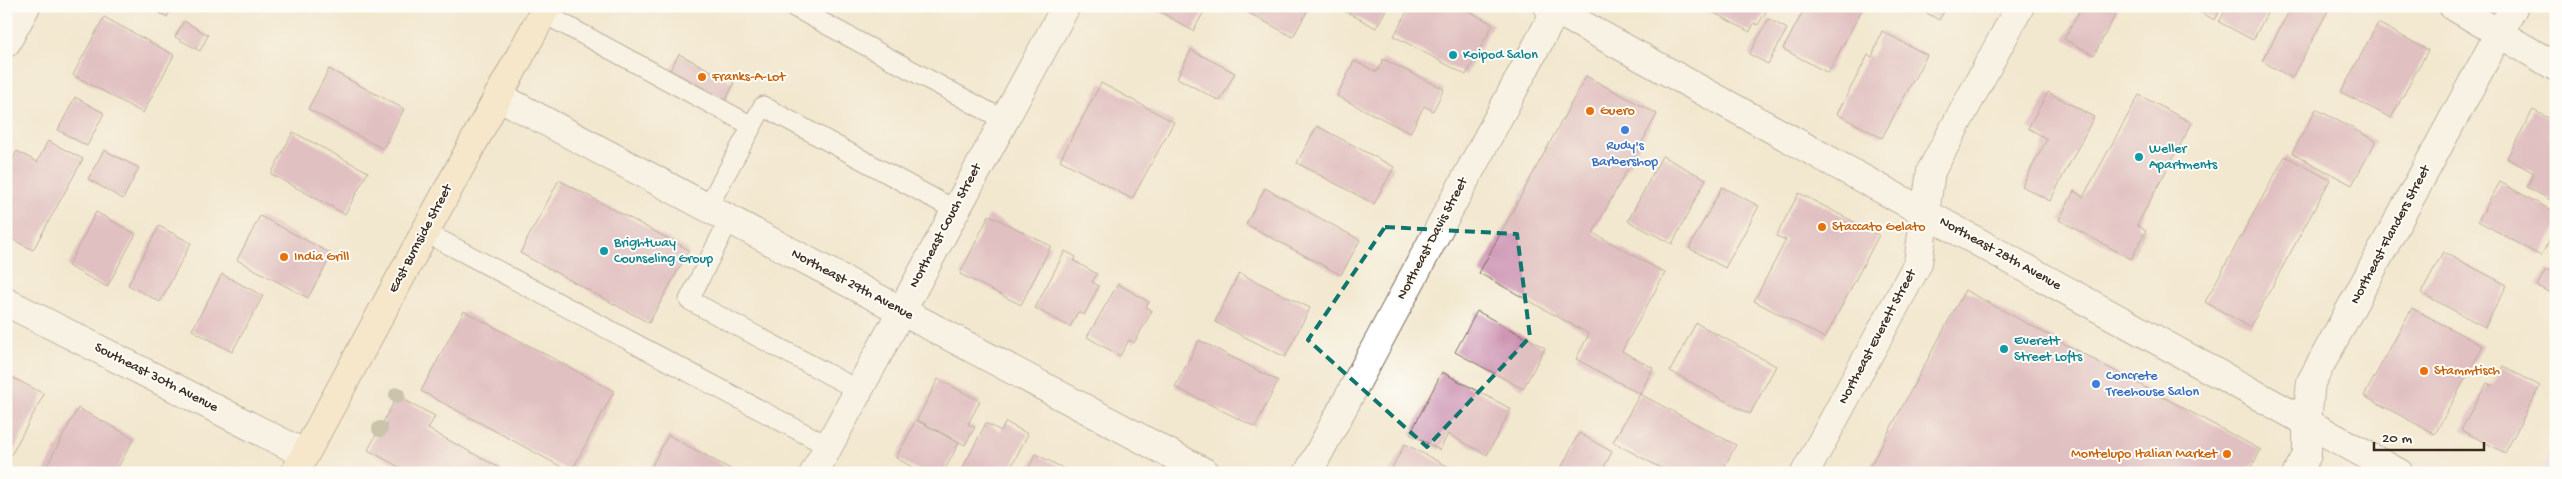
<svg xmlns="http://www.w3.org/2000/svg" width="2562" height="479" viewBox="0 0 2562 479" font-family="'Gochi Hand',sans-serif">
	<rect width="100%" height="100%" fill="#fdfcf7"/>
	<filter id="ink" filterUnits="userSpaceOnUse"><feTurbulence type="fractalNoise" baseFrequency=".02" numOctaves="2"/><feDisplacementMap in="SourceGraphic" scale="10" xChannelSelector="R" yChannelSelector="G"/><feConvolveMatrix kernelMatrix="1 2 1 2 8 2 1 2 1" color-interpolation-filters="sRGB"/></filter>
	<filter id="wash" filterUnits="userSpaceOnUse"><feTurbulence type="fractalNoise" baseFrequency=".0096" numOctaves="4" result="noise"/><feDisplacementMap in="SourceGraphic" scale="20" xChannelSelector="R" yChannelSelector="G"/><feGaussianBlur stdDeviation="1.12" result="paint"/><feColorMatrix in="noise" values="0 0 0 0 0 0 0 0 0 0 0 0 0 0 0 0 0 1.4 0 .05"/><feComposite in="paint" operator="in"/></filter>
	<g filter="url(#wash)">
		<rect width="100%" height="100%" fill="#f2e8cf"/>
		<path fill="#e4d3f1" d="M 2556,440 L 2556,473 L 2538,473 Z"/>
		<g id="blocks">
			<path fill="#cb90b0" d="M 147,6 L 172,6 L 167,17 Z
				M 1151,6 L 1207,6 L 1193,31 Z
				M 1236,6 L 1310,6 L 1293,37 Z
				M 1336,6 L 1388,6 L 1376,28 Z
				M 1410,6 L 1459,6 L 1493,24 L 1466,75 L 1394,36 Z
				M 1707,6 L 1769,6 L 1758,25 L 1754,23 L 1750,32 L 1705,8 Z
				M 1806,6 L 1864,6 L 1828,73 L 1783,49 Z
				M 1915,6 L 1947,6 L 1939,20 Z
				M 2082,6 L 2112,6 L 2118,10 L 2094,55 L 2064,39 Z
				M 2188,6 L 2222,6 L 2215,20 Z
				M 2228,6 L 2271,6 L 2253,40 L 2219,22 Z
				M 2292,6 L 2325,6 L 2329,9 L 2292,78 L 2262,61 Z
				M 104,17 L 174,55 L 143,113 L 73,75 Z
				M 1769,19 L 1787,29 L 1768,64 L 1749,54 Z
				M 184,21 L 208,35 L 200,51 L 175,37 Z
				M 2378,23 L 2428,50 L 2391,118 L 2341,92 Z
				M 1882,31 L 1927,55 L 1882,138 L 1837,114 L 1868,55 L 1872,57 Z
				M 1191,50 L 1235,73 L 1220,101 L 1177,78 Z
				M 679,54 L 734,83 L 726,100 L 670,70 Z
				M 1383,59 L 1444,89 L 1433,111 L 1424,106 L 1410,133 L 1337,96 L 1354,61 L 1377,72 Z
				M 329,69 L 404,109 L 383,149 L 308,109 Z
				M 1586,76 L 1657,114 L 1593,233 L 1665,273 L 1622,351 L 1653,368 L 1640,394 L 1576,359 L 1589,334 L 1479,273 Z
				M 1101,83 L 1174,122 L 1132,199 L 1060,160 Z
				M 2048,92 L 2094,117 L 2050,201 L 2022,186 L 2047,139 L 2028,128 Z
				M 2139,95 L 2192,123 L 2137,225 L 2146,231 L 2131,259 L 2059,220 L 2074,191 L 2083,197 Z
				M 75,97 L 104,113 L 87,146 L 58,130 Z
				M 2316,109 L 2376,141 L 2352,185 L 2292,153 Z
				M 2533,110 L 2556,122 L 2556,203 L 2527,187 L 2534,173 L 2507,158 Z
				M 1317,126 L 1394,167 L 1374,204 L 1297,163 Z
				M 293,132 L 368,172 L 345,214 L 271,174 Z
				M 48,141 L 83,159 L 33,250 L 6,236 L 6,172 L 17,151 L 37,162 Z
				M 104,150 L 139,168 L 123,199 L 88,179 Z
				M 1662,156 L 1706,179 L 1672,244 L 1628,221 Z
				M 2285,156 L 2330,180 L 2250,327 L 2205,302 Z
				M 559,180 L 689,250 L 649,323 L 520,253 Z
				M 2500,182 L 2556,213 L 2556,228 L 2541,256 L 2478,221 Z
				M 1722,187 L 1759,206 L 1725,268 L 1689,248 Z
				M 1265,188 L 1360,240 L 1341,275 L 1246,224 Z
				M 1799,193 L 1879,235 L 1825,338 L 1754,301 L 1786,240 L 1776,236 Z
				M 96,212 L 136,234 L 107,287 L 68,266 Z
				M 989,215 L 1051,246 L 1021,305 L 960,274 Z
				M 260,216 L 332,254 L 308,298 L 237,260 Z
				M 159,226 L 191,243 L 160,302 L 128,285 Z
				M 1065,251 L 1076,257 L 1074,261 L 1097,274 L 1092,282 L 1099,286 L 1084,315 L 1078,312 L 1070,327 L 1035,308 Z
				M 2443,252 L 2507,285 L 2485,327 L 2421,293 Z
				M 2546,269 L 2556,274 L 2556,296 L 2537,286 Z
				M 1239,273 L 1310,308 L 1285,357 L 1215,322 Z
				M 222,274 L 263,296 L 232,352 L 192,330 Z
				M 1118,284 L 1149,302 L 1146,307 L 1152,311 L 1134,343 L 1129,340 L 1120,356 L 1087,337 Z
				M 1965,290 L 2261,450 L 2248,473 L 1872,473 L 1868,470 Z
				M 2412,308 L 2483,346 L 2435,434 L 2364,396 Z
				M 464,311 L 614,391 L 571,472 L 421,391 Z
				M 1477,311 L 1545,348 L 1523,389 L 1455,352 Z
				M 1696,323 L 1776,366 L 1750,414 L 1670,371 Z
				M 1199,340 L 1278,381 L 1255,427 L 1175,387 Z
				M 2503,366 L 2540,386 L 2505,453 L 2461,430 L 2487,383 L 2492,386 Z
				M 1442,372 L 1511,409 L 1487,455 L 1448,434 L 1440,450 L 1410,434 Z
				M 6,374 L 44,394 L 9,459 L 6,458 Z
				M 938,379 L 980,401 L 968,424 L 975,427 L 965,445 L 917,420 Z
				M 1640,394 L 1736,445 L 1721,473 L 1670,473 L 1613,442 Z
				M 397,396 L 435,416 L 428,429 L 500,468 L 497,473 L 410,473 L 368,450 Z
				M 78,408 L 134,438 L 115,473 L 43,473 Z
				M 916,420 L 959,443 L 943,473 L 923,473 L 896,458 Z
				M 1006,422 L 1028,434 L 1008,473 L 960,473 L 986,423 L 1001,431 Z
				M 1579,433 L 1612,452 L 1601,473 L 1559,472 Z
				M 668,435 L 738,473 L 648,473 Z
				M 1405,444 L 1460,473 L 1389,473 Z
				M 1036,454 L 1072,473 L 1026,473 Z"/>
		</g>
	</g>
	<g filter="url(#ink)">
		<use href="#blocks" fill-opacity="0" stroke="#7b6c5c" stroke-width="1"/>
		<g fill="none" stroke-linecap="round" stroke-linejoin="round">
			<g stroke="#7b6c5c" stroke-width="21">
				<path id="service" d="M 792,6 L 1004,120
					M 543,13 L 752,126
					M 707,208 L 763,106 L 955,210
					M 729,220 L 689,300 L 858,390
					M 425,232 L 828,446"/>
			</g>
			<g stroke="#7b6c5c" stroke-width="30">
				<path id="minor" d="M 2453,6 L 2556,67
					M 6,43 L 26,6
					M 498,96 L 1206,473
					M 6,302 L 305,454
					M 814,473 L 1066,6
					M 1308,473 L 1556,10
					M 1805,473 L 1918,263 L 1931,171 L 2020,6
					M 2297,473 L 2307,455 L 2307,421 L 2311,382 L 2514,6"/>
			</g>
			<g stroke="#7b6c5c" stroke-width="30">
				<path id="tertiary" d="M 1548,6 L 2399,473"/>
			</g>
			<g stroke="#7b6c5c" stroke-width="30">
				<path id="secondary" d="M 295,473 L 547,6"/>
			</g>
			<use href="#service" stroke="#fff" stroke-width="19"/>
			<use href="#minor" stroke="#fff" stroke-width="28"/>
			<use href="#tertiary" stroke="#fff" stroke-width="28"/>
			<use href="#secondary" stroke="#fbe6c4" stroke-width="28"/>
		</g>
		<g fill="#99997f">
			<circle cx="397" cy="395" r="8"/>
			<circle cx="380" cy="429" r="8"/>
		</g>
	</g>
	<path d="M0 0H2562V479H0ZM 1385,227 L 1517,234 L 1530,337 L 1427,447 L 1308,340 Z" fill="#f2e8cf" fill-opacity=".55" fill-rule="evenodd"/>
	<path fill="none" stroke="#0f766e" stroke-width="4" stroke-dasharray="10 6" stroke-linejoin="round" d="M 1385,227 L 1517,234 L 1530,337 L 1427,447 L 1308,340 Z"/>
	<g fill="#0f9aa8" stroke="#fdfcf7" stroke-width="2">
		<circle cx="1453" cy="55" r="5"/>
		<circle cx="2139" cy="157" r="5"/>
		<circle cx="604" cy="251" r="5"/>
		<circle cx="2004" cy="349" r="5"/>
	</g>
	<g fill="#e8710a" stroke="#fdfcf7" stroke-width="2">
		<circle cx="702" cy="77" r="5"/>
		<circle cx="1590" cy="111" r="5"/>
		<circle cx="1822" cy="227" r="5"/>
		<circle cx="284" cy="257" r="5"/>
		<circle cx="2424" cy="371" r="5"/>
		<circle cx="2227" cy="454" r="5"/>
	</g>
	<g fill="#3f7fe0" stroke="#fdfcf7" stroke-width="2">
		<circle cx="1625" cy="130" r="5"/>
		<circle cx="2096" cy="384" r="5"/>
	</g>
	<g text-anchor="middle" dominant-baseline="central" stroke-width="4" stroke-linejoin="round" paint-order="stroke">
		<g font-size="14" fill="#0d838f" stroke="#fdfcf7" text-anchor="start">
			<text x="1463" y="55">Koipod Salon</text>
			<text x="2149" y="149">Weller<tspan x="2149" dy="16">Apartments</tspan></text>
			<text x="614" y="243">Brightway<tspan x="614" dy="16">Counseling Group</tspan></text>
			<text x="2014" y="341">Everett<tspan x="2014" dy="16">Street Lofts</tspan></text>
		</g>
		<g font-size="14" fill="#c56008" stroke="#fdfcf7" text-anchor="start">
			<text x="712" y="77">Franks-A-Lot</text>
			<text x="1600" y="111">Guero</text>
			<text x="1832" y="227">Staccato Gelato</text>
			<text x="294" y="257">India Grill</text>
			<text x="2434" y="371">Stammtisch</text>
			<text x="2217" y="454" text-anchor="end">Montelupo Italian Market</text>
		</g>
		<g font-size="14" fill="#366cbe" stroke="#fdfcf7">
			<text x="1625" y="146">Rudy's<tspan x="1625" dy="16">Barbershop</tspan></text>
			<text x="2106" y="376" text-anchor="start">Concrete<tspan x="2106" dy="16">Treehouse Salon</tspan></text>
		</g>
		<g font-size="14" fill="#3b2a1e" stroke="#fdfcf7">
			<text transform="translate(946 226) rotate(-62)">Northeast Couch Street</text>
			<text transform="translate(2391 235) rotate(-62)">Northeast Flanders Street</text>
			<text transform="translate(421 239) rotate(-62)">East Burnside Street</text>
			<text transform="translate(1433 239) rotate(-62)">Northeast Davis Street</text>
			<text transform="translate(2000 254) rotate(29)">Northeast 28th Avenue</text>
			<text transform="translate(852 285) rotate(28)">Northeast 29th Avenue</text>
			<text transform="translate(1878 337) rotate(-62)">Northeast Everett Street</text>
			<text transform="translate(156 378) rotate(27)">Southeast 30th Avenue</text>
		</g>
	</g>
	<rect width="2562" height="479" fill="none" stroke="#fdfcf7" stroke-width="25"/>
	<path d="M2374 442v8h110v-8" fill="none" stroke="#3b2a1e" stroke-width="2.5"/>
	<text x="2382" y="442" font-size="15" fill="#3b2a1e" stroke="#fdfcf7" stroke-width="4" paint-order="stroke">20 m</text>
</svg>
